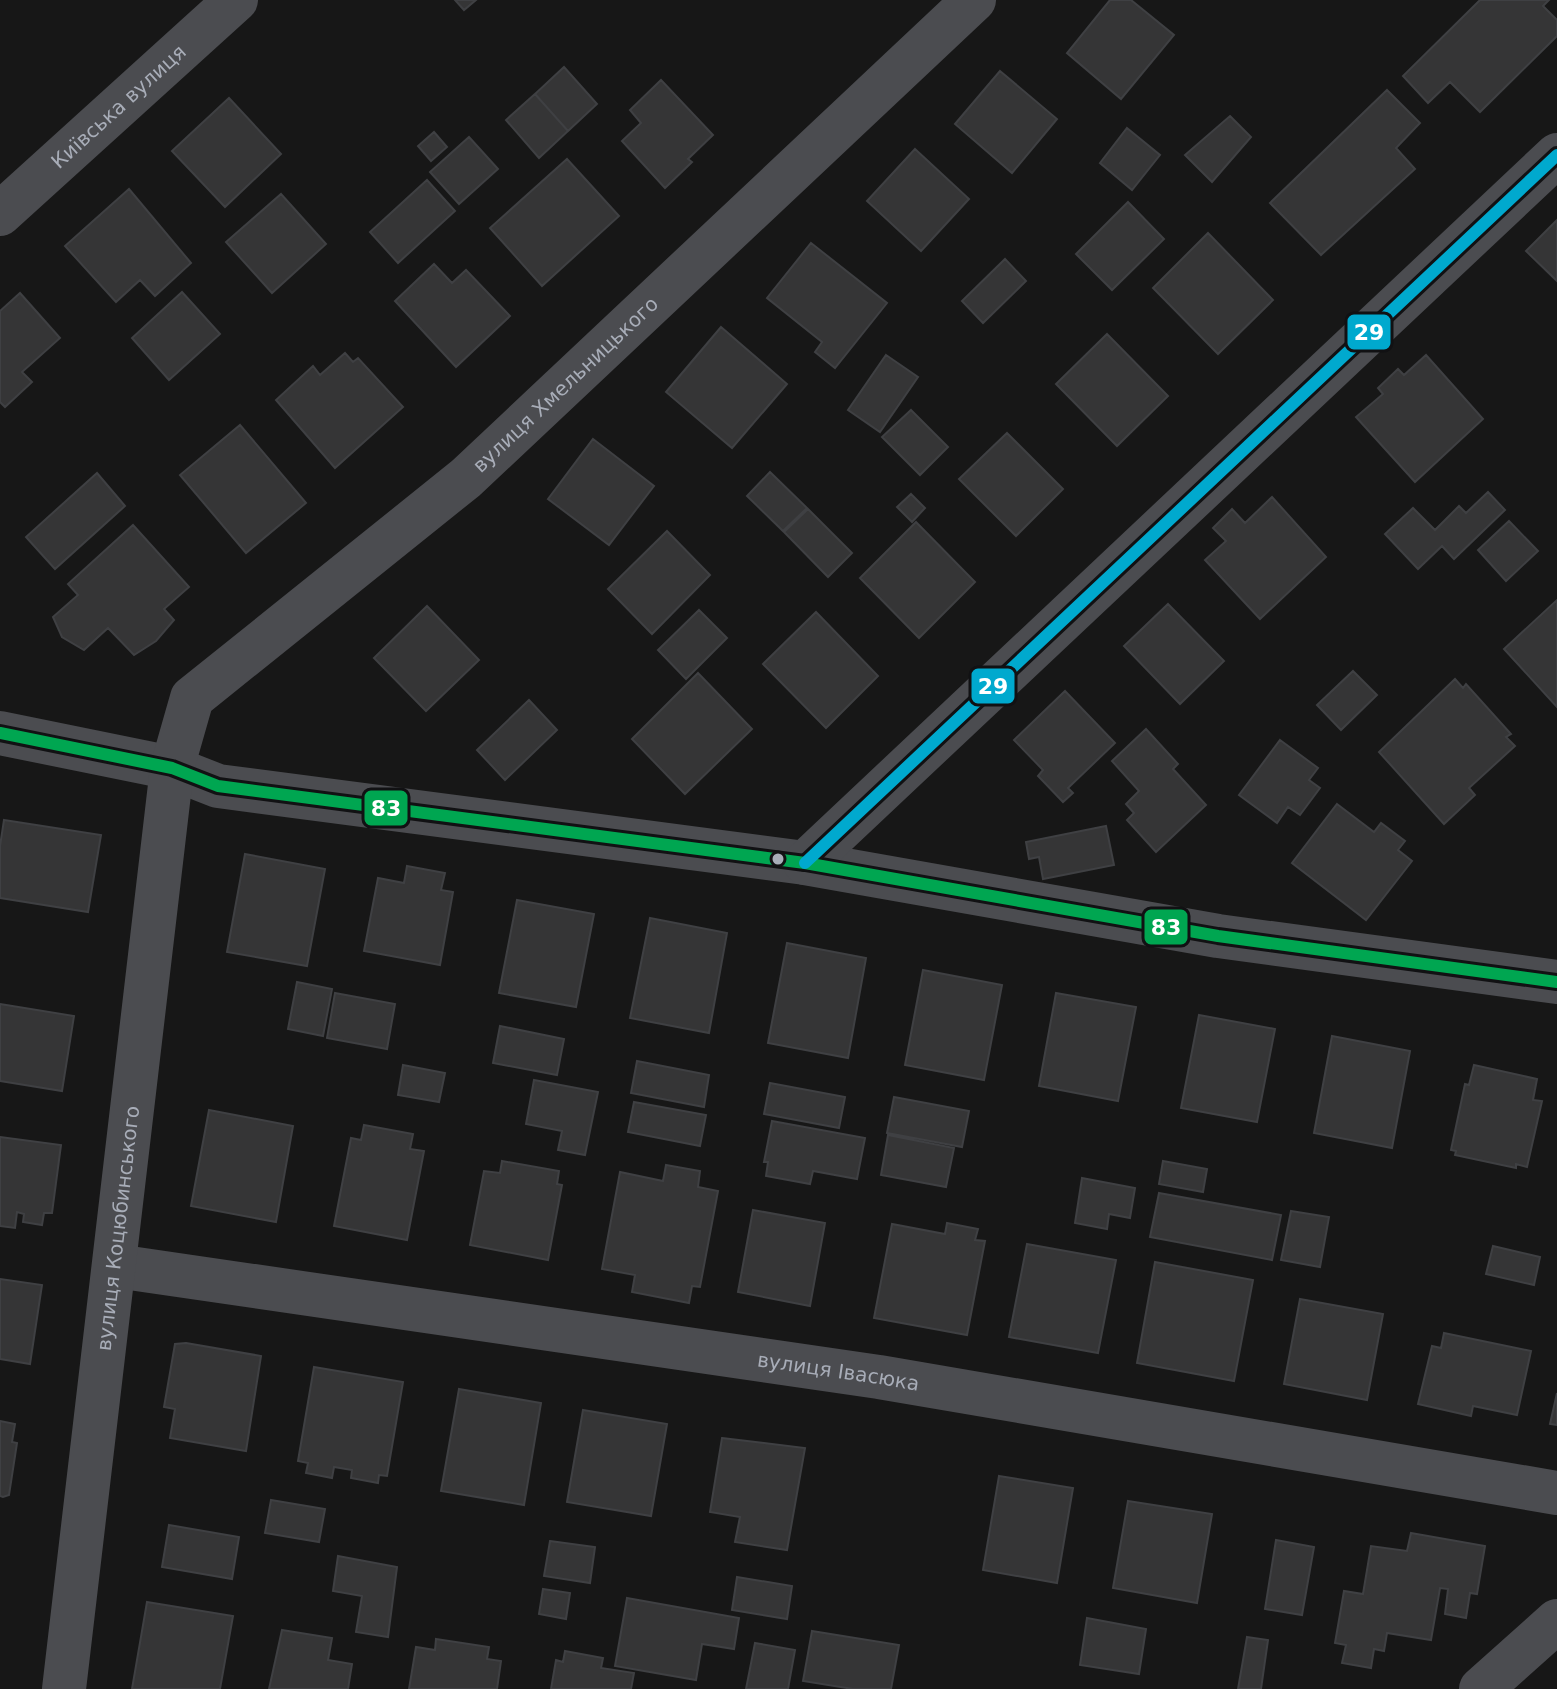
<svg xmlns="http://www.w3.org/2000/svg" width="1557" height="1689" viewBox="0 0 1557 1689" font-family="'DejaVu Sans',sans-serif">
	<rect width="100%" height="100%" fill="#171717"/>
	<path fill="#353536" stroke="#3f4043" stroke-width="2" d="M 455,0 L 476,0 L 464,10 Z
		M 1110,0 L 1131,0 L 1174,35 L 1121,99 L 1067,53 Z
		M 1480,0 L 1549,0 L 1543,6 L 1557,20 L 1557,36 L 1480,112 L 1450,82 L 1428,103 L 1403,76 Z
		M 564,67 L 597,104 L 568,131 L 535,94 Z
		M 1000,71 L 1057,119 L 1012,173 L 955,124 Z
		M 661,80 L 713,135 L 688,159 L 692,162 L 665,188 L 622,141 L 641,123 L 630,110 Z
		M 1387,90 L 1420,123 L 1396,148 L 1415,169 L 1321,255 L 1270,203 Z
		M 535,94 L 568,131 L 539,158 L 506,120 Z
		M 229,98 L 281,154 L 225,207 L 172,151 Z
		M 1230,116 L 1251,137 L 1212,182 L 1185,155 Z
		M 1127,128 L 1160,155 L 1132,190 L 1100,163 Z
		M 434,132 L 447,147 L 431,161 L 418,146 Z
		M 469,137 L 498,169 L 459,204 L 430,172 Z
		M 915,149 L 969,199 L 921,251 L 867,201 Z
		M 567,159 L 619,216 L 542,286 L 490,228 Z
		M 427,180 L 455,211 L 398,263 L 370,232 Z
		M 129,189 L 191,263 L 155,296 L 140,280 L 116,302 L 65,246 Z
		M 281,194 L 326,244 L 272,293 L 226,242 Z
		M 1128,202 L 1164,239 L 1112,290 L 1076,254 Z
		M 1557,220 L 1557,281 L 1526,251 Z
		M 1208,233 L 1273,300 L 1218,354 L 1153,288 Z
		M 811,243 L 887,303 L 835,368 L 815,352 L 822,342 L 767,298 Z
		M 1005,259 L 1026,281 L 983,323 L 962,301 Z
		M 434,264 L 452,283 L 466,270 L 510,316 L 456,367 L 395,301 Z
		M 182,292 L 220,334 L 169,380 L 132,338 Z
		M 20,293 L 60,338 L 22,372 L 32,382 L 5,407 L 0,402 L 0,311 Z
		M 721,327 L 787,384 L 732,448 L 666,392 Z
		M 1107,334 L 1168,396 L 1117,446 L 1056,384 Z
		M 345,353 L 353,362 L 358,358 L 403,407 L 335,468 L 276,400 L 313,366 L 320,375 Z
		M 886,355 L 918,377 L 880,432 L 848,410 Z
		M 1426,355 L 1483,419 L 1415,482 L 1356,417 L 1383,394 L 1378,388 L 1398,369 L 1404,375 Z
		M 911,410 L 948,447 L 920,475 L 882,437 Z
		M 240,425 L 306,503 L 246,553 L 180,475 Z
		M 1007,433 L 1063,489 L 1016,536 L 959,479 Z
		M 593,439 L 654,486 L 609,545 L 548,499 Z
		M 770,472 L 807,508 L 783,531 L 747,496 Z
		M 97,473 L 125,506 L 55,569 L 26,537 Z
		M 1488,492 L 1505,510 L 1454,559 L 1442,546 L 1418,569 L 1385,534 L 1413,508 L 1435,530 L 1459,506 L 1466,513 Z
		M 911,494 L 925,508 L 912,522 L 897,507 Z
		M 1272,497 L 1326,557 L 1260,619 L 1205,560 L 1226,541 L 1213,528 L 1232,509 L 1245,523 Z
		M 808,509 L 852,553 L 828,577 L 784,532 Z
		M 1509,521 L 1538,551 L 1506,581 L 1478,550 Z
		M 916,522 L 975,582 L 919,638 L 860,578 Z
		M 133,525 L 189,587 L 164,609 L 174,620 L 156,641 L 134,655 L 108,628 L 84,650 L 62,637 L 53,617 L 78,595 L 68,584 Z
		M 667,531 L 710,575 L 652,634 L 608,589 Z
		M 1557,600 L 1557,707 L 1504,649 Z
		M 1168,604 L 1224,661 L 1180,704 L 1124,646 Z
		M 427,606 L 479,660 L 426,711 L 374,658 Z
		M 699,610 L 727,638 L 686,679 L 658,650 Z
		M 816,612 L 878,676 L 826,728 L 763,664 Z
		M 1353,671 L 1377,695 L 1341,730 L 1317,705 Z
		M 698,673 L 752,729 L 685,794 L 632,739 Z
		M 1455,679 L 1463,688 L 1466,684 L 1511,734 L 1506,737 L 1515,746 L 1469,788 L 1475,795 L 1444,824 L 1379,752 Z
		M 1065,691 L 1115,743 L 1068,788 L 1073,793 L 1063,802 L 1038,776 L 1043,770 L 1014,740 Z
		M 529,700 L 557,730 L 505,780 L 477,750 Z
		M 1146,729 L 1178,764 L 1173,769 L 1206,805 L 1156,852 L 1127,820 L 1134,813 L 1126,804 L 1139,791 L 1112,761 Z
		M 1280,740 L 1318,768 L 1309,780 L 1320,788 L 1300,815 L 1288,807 L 1277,823 L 1239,795 Z
		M 1337,804 L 1374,832 L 1381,823 L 1405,841 L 1398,850 L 1412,861 L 1366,920 L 1292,863 Z
		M 4,820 L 101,835 L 88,912 L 0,898 L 0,846 Z
		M 1106,826 L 1114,865 L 1043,879 L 1039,857 L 1029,859 L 1026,842 Z
		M 245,854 L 325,869 L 307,966 L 227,952 Z
		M 407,866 L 445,873 L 441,890 L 453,892 L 440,965 L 364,951 L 378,878 L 404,883 Z
		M 517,900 L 594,914 L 576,1007 L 499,993 Z
		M 650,918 L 727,933 L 709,1033 L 630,1018 Z
		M 787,943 L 866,958 L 848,1058 L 768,1043 Z
		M 923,970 L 1002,985 L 984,1080 L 905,1065 Z
		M 297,982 L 332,989 L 323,1036 L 288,1029 Z
		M 335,993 L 395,1004 L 387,1049 L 327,1038 Z
		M 1056,993 L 1136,1007 L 1118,1101 L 1039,1086 Z
		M 0,1004 L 74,1016 L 62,1091 L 0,1081 Z
		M 1199,1015 L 1275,1029 L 1257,1122 L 1181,1108 Z
		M 500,1026 L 564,1039 L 557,1075 L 493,1063 Z
		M 1332,1036 L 1410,1051 L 1392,1148 L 1314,1133 Z
		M 637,1061 L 709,1075 L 704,1107 L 631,1093 Z
		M 403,1065 L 445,1073 L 439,1102 L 398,1095 Z
		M 1474,1065 L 1537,1079 L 1533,1100 L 1542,1101 L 1527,1167 L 1516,1164 L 1516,1168 L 1455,1155 L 1456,1151 L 1451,1150 L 1465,1084 L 1469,1085 Z
		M 534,1080 L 598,1092 L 585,1155 L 558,1150 L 562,1131 L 526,1124 Z
		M 770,1083 L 845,1097 L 839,1128 L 764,1114 Z
		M 894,1097 L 969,1111 L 962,1147 L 887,1133 Z
		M 634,1102 L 706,1115 L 700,1146 L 628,1132 Z
		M 209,1110 L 293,1126 L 276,1222 L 191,1206 Z
		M 772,1121 L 865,1138 L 857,1179 L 813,1171 L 810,1184 L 766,1176 L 768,1162 L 764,1162 Z
		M 364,1125 L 413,1134 L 410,1149 L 424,1151 L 407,1240 L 334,1226 L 351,1138 L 361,1140 Z
		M 888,1135 L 954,1148 L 946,1187 L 881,1175 Z
		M 0,1137 L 61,1145 L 52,1213 L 44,1213 L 42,1225 L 23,1222 L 24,1214 L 17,1212 L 15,1228 L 0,1226 Z
		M 502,1161 L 559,1171 L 557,1184 L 562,1185 L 548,1260 L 470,1245 L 484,1171 L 500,1173 Z
		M 1163,1161 L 1207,1169 L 1203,1192 L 1159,1184 Z
		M 666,1165 L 700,1171 L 698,1187 L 718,1191 L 700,1287 L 692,1286 L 689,1303 L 632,1292 L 635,1275 L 602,1269 L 620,1172 L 663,1181 Z
		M 1082,1178 L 1135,1188 L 1130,1218 L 1109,1214 L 1107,1229 L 1075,1223 Z
		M 1159,1193 L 1281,1215 L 1272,1260 L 1150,1237 Z
		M 753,1210 L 825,1223 L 810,1306 L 738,1292 Z
		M 1291,1211 L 1329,1217 L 1320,1267 L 1281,1260 Z
		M 947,1223 L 978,1229 L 975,1240 L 985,1241 L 967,1335 L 874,1318 L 892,1224 L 945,1234 Z
		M 1027,1244 L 1116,1260 L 1098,1353 L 1009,1337 Z
		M 1493,1246 L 1540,1257 L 1534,1285 L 1486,1274 Z
		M 1155,1262 L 1253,1280 L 1234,1381 L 1137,1363 Z
		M 0,1279 L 42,1285 L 30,1364 L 0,1359 Z
		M 1300,1299 L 1383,1314 L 1367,1400 L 1284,1384 Z
		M 1444,1333 L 1531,1351 L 1517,1415 L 1473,1406 L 1471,1416 L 1418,1404 L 1432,1346 L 1441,1348 Z
		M 186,1343 L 261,1356 L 246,1451 L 170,1438 L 175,1409 L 164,1407 L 175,1344 Z
		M 314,1367 L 403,1382 L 387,1476 L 379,1475 L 378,1483 L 351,1478 L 352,1470 L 334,1467 L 332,1478 L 306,1473 L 308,1463 L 298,1461 Z
		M 459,1389 L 541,1403 L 524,1505 L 441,1491 Z
		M 1557,1393 L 1557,1425 L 1550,1424 Z
		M 583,1410 L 667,1424 L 651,1516 L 567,1502 Z
		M 0,1421 L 15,1424 L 12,1442 L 17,1443 L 9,1495 L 3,1497 L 0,1496 Z
		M 722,1438 L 805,1448 L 787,1550 L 735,1542 L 740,1517 L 710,1512 Z
		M 999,1476 L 1073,1488 L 1057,1583 L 983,1570 Z
		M 271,1500 L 325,1509 L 319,1542 L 265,1533 Z
		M 1128,1501 L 1212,1514 L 1197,1603 L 1113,1588 Z
		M 169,1525 L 239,1537 L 232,1579 L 162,1567 Z
		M 1411,1533 L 1485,1546 L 1477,1594 L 1470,1593 L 1466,1618 L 1445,1614 L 1448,1589 L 1440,1588 L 1431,1640 L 1387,1633 L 1384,1651 L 1374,1649 L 1371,1668 L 1342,1663 L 1346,1645 L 1335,1643 L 1344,1591 L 1363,1594 L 1371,1546 L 1407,1551 Z
		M 1276,1540 L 1314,1547 L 1302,1615 L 1265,1609 Z
		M 550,1541 L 595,1547 L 590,1583 L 544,1576 Z
		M 338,1556 L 397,1567 L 388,1637 L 356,1632 L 362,1596 L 333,1591 Z
		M 737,1577 L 792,1586 L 787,1619 L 732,1610 Z
		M 543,1589 L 570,1593 L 566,1619 L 539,1614 Z
		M 627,1598 L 739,1618 L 734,1649 L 702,1644 L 696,1680 L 615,1666 Z
		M 147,1602 L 233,1616 L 220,1689 L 132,1689 Z
		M 1087,1618 L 1146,1629 L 1139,1674 L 1080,1665 Z
		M 282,1630 L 332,1638 L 328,1660 L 352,1664 L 348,1689 L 269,1689 Z
		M 812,1631 L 899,1645 L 891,1689 L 853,1689 L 803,1681 Z
		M 1247,1637 L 1268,1640 L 1261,1689 L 1238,1689 Z
		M 436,1639 L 489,1647 L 487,1659 L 501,1661 L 497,1689 L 409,1689 L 416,1647 L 435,1650 Z
		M 755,1643 L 795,1650 L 788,1689 L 746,1689 Z
		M 565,1651 L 603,1658 L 601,1668 L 634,1673 L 631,1689 L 551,1689 L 556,1660 L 563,1662 Z"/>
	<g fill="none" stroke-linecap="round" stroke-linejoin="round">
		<g stroke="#4b4c50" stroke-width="44">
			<path id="s1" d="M 0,214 L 236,0"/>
			<path d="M 0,733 L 172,768 L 218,786 L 805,863 L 1218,936 L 1557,982"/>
			<path d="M 805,863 L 1557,155"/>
			<path id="s2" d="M 116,1266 L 879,1377 L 1557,1493"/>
			<path id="s3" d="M 64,1689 L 172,768 L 192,698 L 466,478 L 974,0"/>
			<path d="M 1481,1689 L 1557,1621"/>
		</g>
		<g stroke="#111113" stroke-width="18">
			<path id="bus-1" d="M 0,733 L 172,768 L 218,786 L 805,863 L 1218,936 L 1557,982"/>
		</g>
		<g stroke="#111113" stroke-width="18">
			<path id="bus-2" d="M 805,863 L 1557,155"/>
		</g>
		<use href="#bus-1" stroke="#00a651" stroke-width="12"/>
		<use href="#bus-2" stroke="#00a9ce" stroke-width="12"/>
	</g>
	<circle fill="#a8adb8" stroke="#111113" stroke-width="3" cx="778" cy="859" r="7"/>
	<g text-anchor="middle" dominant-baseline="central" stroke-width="6" stroke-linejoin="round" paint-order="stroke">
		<g font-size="20" fill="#a8adb8" stroke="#111113">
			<text stroke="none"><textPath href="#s1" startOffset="160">Київська вулиця</textPath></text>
			<text stroke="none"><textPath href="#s3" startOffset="1488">вулиця Хмельницького</textPath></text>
			<text stroke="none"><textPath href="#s3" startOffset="464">вулиця Коцюбинського</textPath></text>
			<text stroke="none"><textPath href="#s2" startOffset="730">вулиця Івасюка</textPath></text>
		</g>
	</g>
	<g stroke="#111113" stroke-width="3">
		<rect x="1346" y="313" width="46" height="38" rx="8" fill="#00a9ce"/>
		<rect x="970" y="667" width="46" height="38" rx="8" fill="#00a9ce"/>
		<rect x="363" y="789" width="46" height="38" rx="8" fill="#00a651"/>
		<rect x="1143" y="908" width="46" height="38" rx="8" fill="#00a651"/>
	</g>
	<g font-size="22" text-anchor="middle" font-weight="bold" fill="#fff">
		<text x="1369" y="340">29</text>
		<text x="993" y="694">29</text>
		<text x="386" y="816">83</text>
		<text x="1166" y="935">83</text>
	</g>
</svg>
